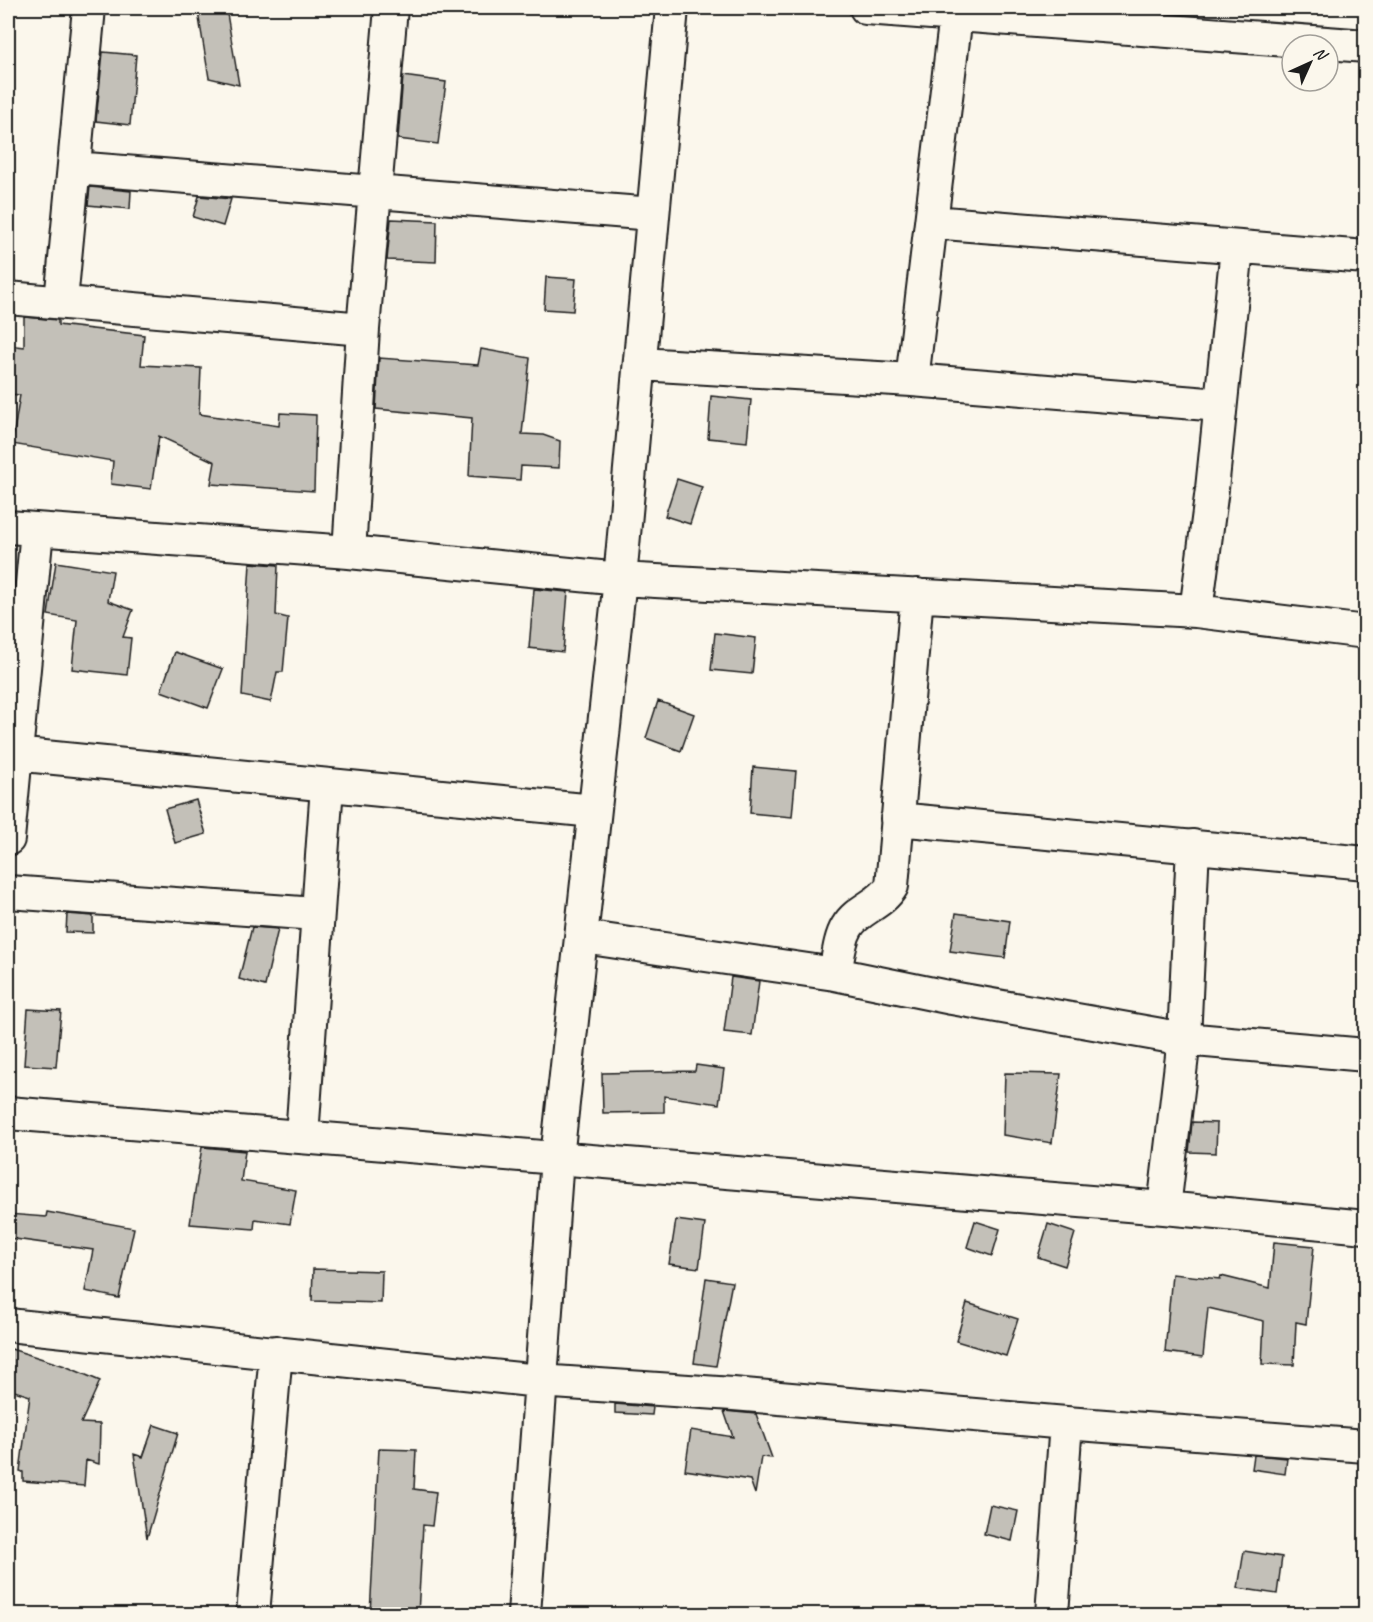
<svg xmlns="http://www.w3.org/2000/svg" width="1373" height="1622" viewBox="0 0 1373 1622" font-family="Caveat,sans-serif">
	<rect width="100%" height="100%" fill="#fbf7ec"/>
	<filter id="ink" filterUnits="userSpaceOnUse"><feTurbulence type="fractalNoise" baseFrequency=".0167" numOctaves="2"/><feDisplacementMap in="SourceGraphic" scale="12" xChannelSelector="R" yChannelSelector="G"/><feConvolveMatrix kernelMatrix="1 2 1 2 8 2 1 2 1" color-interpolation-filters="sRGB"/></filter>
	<g filter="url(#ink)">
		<path fill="#c3c0b8" stroke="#1c1c1c" stroke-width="1.5" d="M 226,8 L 239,85 L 209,78 L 198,12 Z
			M 103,52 L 136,55 L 130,125 L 96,121 Z
			M 403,76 L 446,82 L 438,144 L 398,139 Z
			M 90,187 L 131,191 L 130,209 L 88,205 Z
			M 199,196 L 231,199 L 223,226 L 193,217 Z
			M 391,219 L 437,221 L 436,262 L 387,260 Z
			M 546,277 L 576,279 L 573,311 L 544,309 Z
			M 24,317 L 58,320 L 58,325 L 144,335 L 141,365 L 201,368 L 199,414 L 279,426 L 280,413 L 316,415 L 314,491 L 211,484 L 215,462 L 159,436 L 151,489 L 111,484 L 113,461 L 12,444 L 20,395 L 8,394 L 8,345 L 24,347 Z
			M 481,349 L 530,358 L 522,434 L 543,435 L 560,441 L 559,468 L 521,466 L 520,480 L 469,476 L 472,418 L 376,409 L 379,358 L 478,365 Z
			M 711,396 L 751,400 L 747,442 L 708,438 Z
			M 677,479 L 702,487 L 690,524 L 665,516 Z
			M 56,562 L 113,571 L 108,601 L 133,610 L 123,637 L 131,638 L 127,675 L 72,669 L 77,620 L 48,615 Z
			M 250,563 L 278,565 L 276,615 L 288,618 L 283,672 L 277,672 L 271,702 L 242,696 Z
			M 534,589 L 568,592 L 563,652 L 529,648 Z
			M 715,633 L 756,638 L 752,674 L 711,670 Z
			M 175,652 L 223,669 L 208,708 L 161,691 Z
			M 658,701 L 694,714 L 681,751 L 646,738 Z
			M 753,767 L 796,771 L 792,817 L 750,813 Z
			M 196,800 L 206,834 L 175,843 L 165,809 Z
			M 956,913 L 1010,921 L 1005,958 L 950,951 Z
			M 67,914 L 93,916 L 93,933 L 66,932 Z
			M 252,927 L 278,929 L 265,986 L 239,979 Z
			M 731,977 L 759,981 L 752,1035 L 724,1032 Z
			M 28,1009 L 61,1011 L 56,1067 L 24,1065 Z
			M 696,1065 L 724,1069 L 719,1104 L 664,1096 L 664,1112 L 603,1113 L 602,1073 L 695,1071 Z
			M 1005,1073 L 1061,1074 L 1052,1143 L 1003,1135 Z
			M 1192,1122 L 1217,1123 L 1216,1153 L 1189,1152 Z
			M 202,1147 L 245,1151 L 241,1181 L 296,1190 L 290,1224 L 255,1219 L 254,1229 L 190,1224 Z
			M 47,1212 L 134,1228 L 119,1298 L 85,1291 L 93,1250 L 8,1238 L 8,1214 L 46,1217 Z
			M 676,1220 L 705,1224 L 699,1268 L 669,1264 Z
			M 975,1221 L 1000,1229 L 992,1256 L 967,1247 Z
			M 1048,1224 L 1075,1233 L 1065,1266 L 1038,1257 Z
			M 1274,1242 L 1314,1246 L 1306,1324 L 1296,1322 L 1294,1365 L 1262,1364 L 1264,1321 L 1208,1308 L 1203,1357 L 1165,1352 L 1172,1274 L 1220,1279 L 1221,1276 L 1270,1288 Z
			M 313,1269 L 382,1271 L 381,1303 L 312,1301 Z
			M 706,1278 L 732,1282 L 716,1366 L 694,1363 Z
			M 967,1303 L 1018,1319 L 1006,1356 L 956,1341 Z
			M 8,1348 L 65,1366 L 100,1381 L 81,1423 L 100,1424 L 99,1464 L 86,1460 L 84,1486 L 23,1481 L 23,1472 L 20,1471 L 30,1396 L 8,1389 Z
			M 615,1404 L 653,1407 L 652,1415 L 615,1413 Z
			M 724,1411 L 756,1414 L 772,1458 L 761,1457 L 755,1494 L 750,1480 L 685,1470 L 691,1430 L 733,1437 Z
			M 154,1425 L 178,1433 L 147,1538 L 134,1454 L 143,1457 Z
			M 379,1449 L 416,1450 L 414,1489 L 436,1492 L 432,1526 L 423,1525 L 418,1614 L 370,1614 Z
			M 1254,1455 L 1287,1458 L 1285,1474 L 1252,1469 Z
			M 990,1505 L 1018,1511 L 1012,1541 L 984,1534 Z
			M 1244,1551 L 1282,1557 L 1277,1594 L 1238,1588 Z"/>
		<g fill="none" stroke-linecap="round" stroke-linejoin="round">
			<g stroke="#1c1c1c" stroke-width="36">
				<path id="minor" d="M 866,8 L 1366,46
					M 74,168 L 653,214
					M 932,222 L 1366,257
					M 8,298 L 363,329
					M 61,301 L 89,8
					M 640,364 L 912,380 L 1220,405
					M 912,380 L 956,15
					M 8,527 L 349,552 L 620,579 L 1196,611 L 1366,632
					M 349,552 L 363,329 L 391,8
					M 1196,611 L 1212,489 L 1237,248
					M 14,754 L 594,811
					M 897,819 L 1366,863
					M 8,839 L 37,530
					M 8,892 L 316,914
					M 583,937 L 835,974 L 952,998 L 1184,1039 L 1366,1055
					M 835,974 C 838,960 839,940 847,927 C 857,909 881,905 892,886 L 917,595
					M 8,1113 L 1164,1208 L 1366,1227
					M 302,1136 L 327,786
					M 1164,1208 L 1184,1039 L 1193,846
					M 8,1325 L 539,1381 L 733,1394 L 1066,1423 L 1366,1446
					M 253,1614 L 276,1352
					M 524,1614 L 557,1158 L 620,579 L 672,8
					M 1052,1614 L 1066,1423"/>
			</g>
			<use href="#minor" stroke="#fbf7ec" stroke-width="32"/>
		</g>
	</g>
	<rect width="1373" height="1622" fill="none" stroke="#fbf7ec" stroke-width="30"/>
	<rect x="15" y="15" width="1343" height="1592" fill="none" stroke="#1c1c1c" stroke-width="2" filter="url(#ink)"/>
	<g transform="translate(1310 63) rotate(45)"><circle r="28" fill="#fbf7ec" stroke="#a29f99" stroke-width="1.5"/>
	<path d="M0-4.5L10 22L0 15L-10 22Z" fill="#1c1c1c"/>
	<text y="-9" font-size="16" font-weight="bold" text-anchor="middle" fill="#1c1c1c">N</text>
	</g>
</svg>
